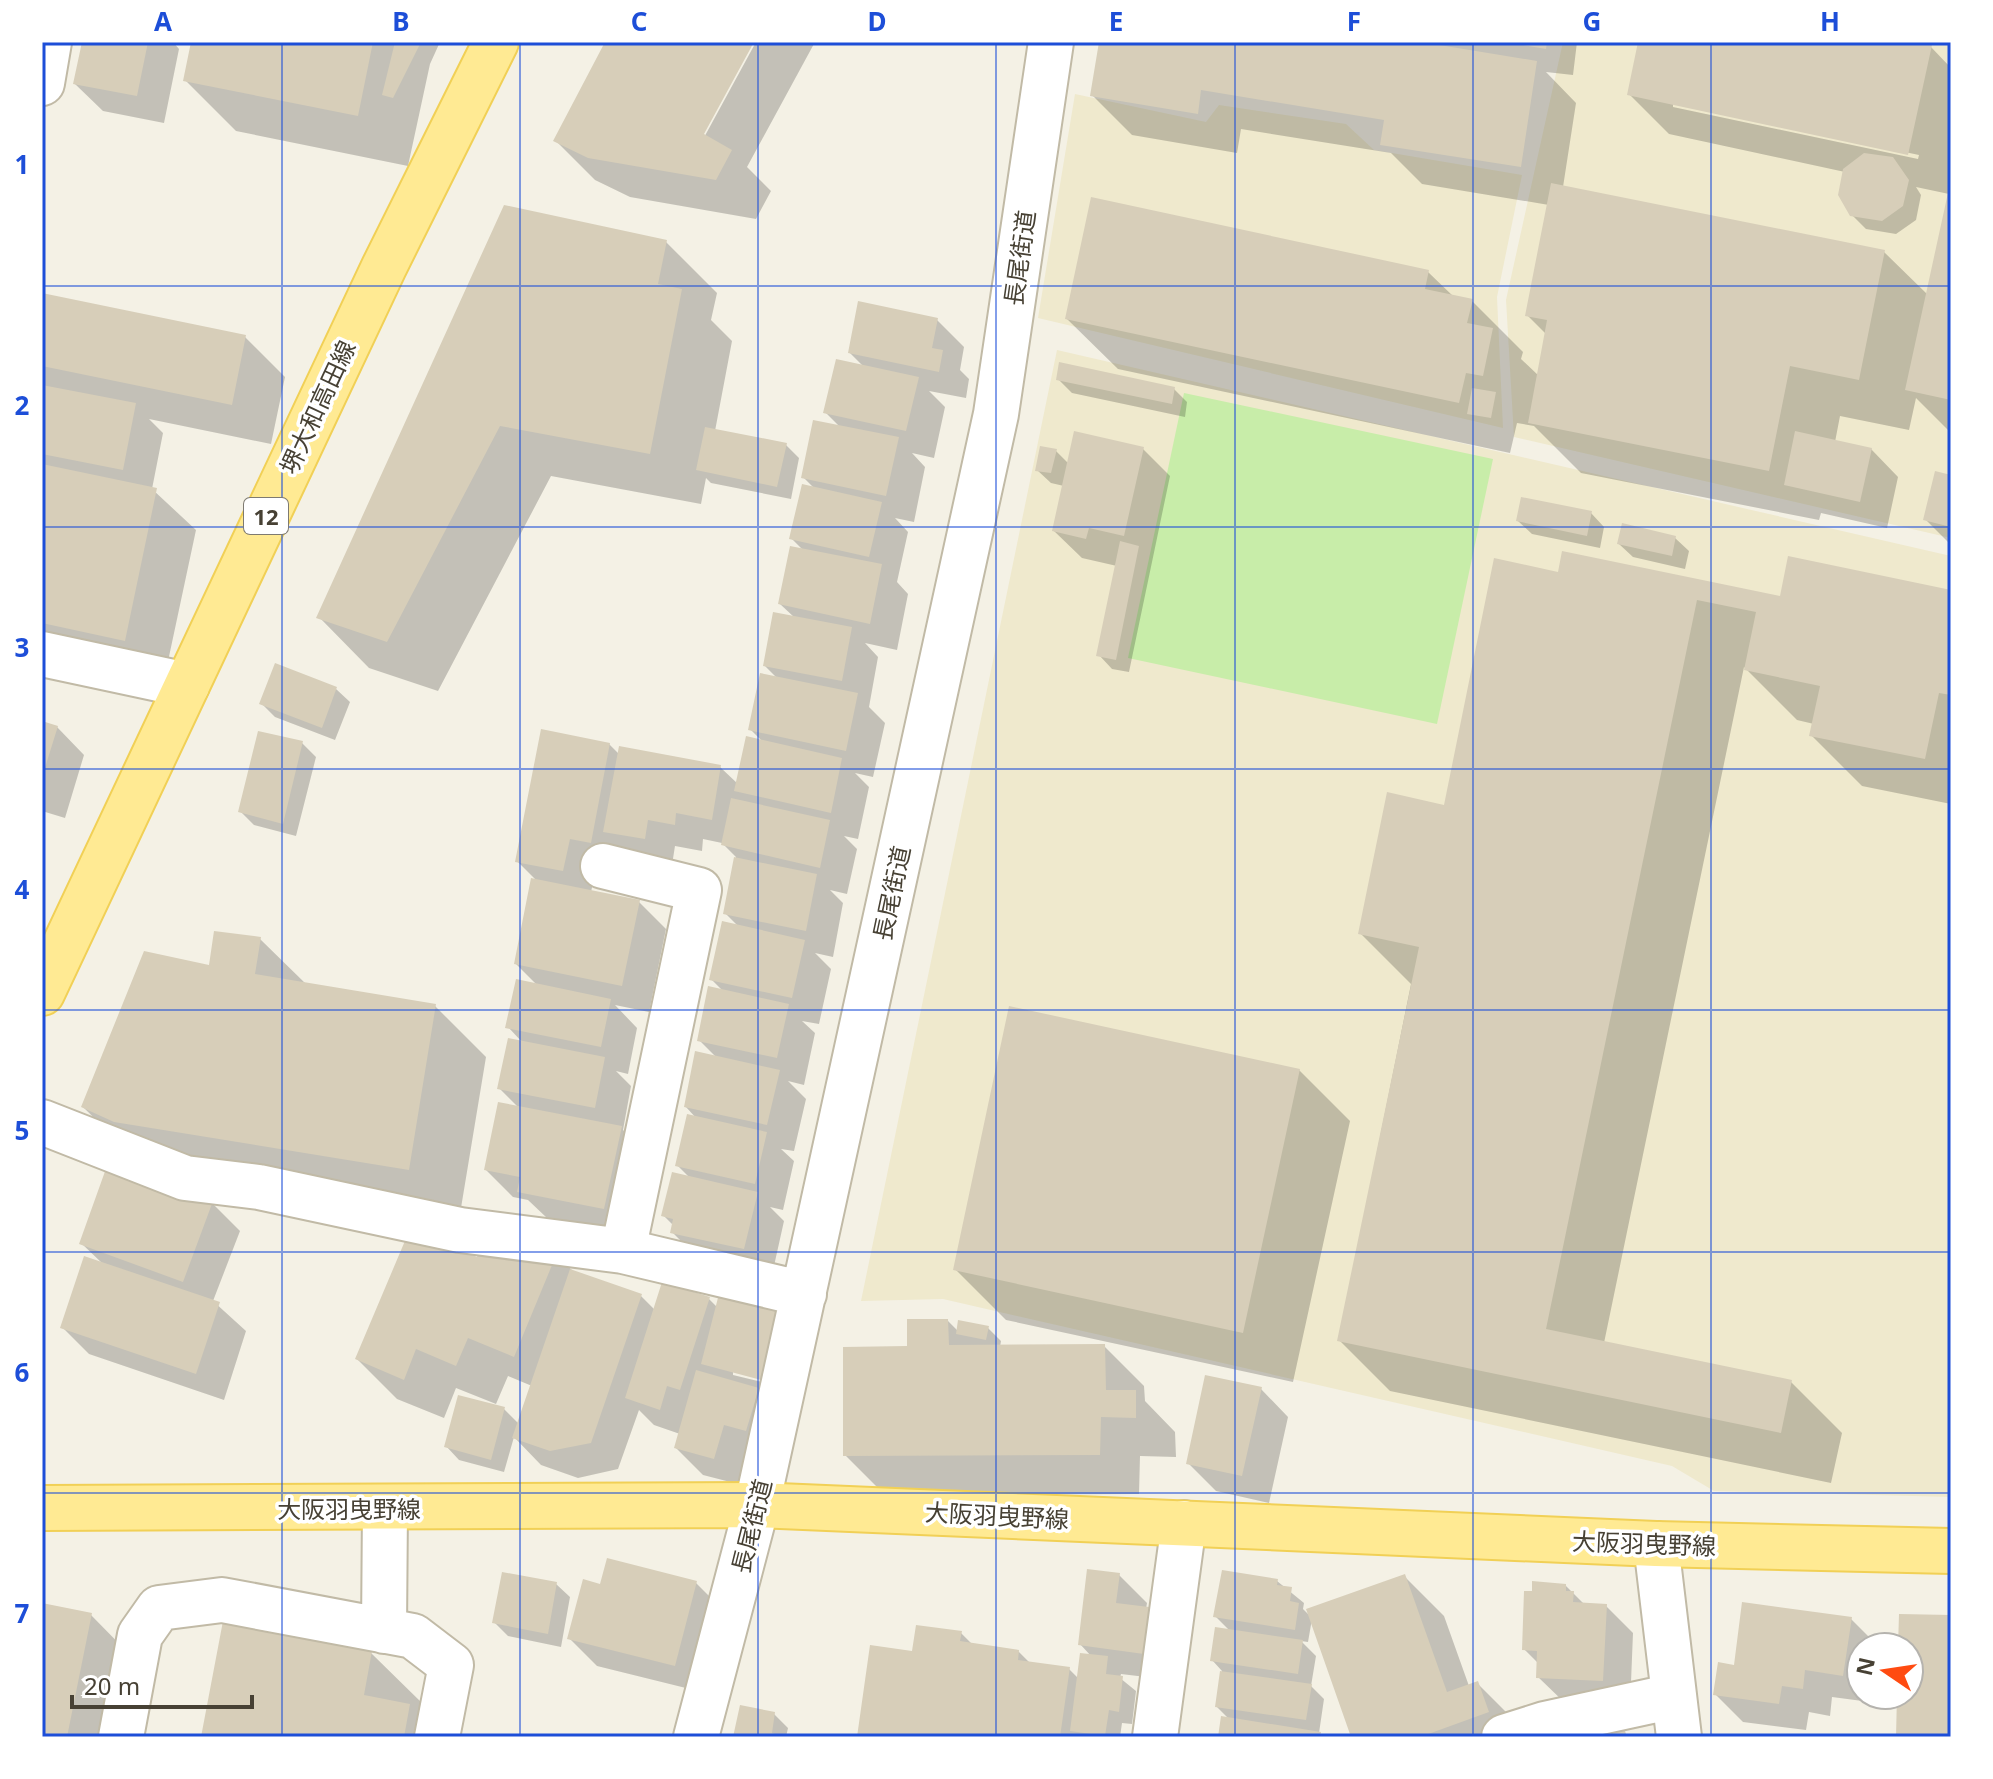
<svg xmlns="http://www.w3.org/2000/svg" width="1993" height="1779" viewBox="0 0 1993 1779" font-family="'Noto Sans','Noto Sans JP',sans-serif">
	<rect width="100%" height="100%" fill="#f4f1e5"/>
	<path fill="#efe9cd" d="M 1563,42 L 1951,42 L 1951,538 L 1514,437 L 1506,300 Z
		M 1075,94 L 1206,122 L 1219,105 L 1346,124 L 1374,150 L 1522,175 L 1497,297 L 1503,428 L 1038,318 Z
		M 1057,350 L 1951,556 L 1951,1497 L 1714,1491 L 1672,1466 L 943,1299 L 861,1301 Z"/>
	<path fill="#c8eda9" d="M 1184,393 L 1493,459 L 1437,724 L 1128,658 Z"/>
	<path fill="#0003" fill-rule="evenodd" d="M 84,42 L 173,42 L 179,49 L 164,123 L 103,111 L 75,84 Z
		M 193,42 L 440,42 L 430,64 L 408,166 L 236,131 L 185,80 Z
		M 607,42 L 751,42 L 697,141 L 701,143 L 756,42 L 815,42 L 747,167 L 771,191 L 756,219 L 630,197 L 595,180 L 555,140 Z
		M 1101,42 L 1577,42 L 1573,75 L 1546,72 L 1576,103 L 1563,187 L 1884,252 L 1927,294 L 1949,194 L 1916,187 L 1921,195 L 1916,220 L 1896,234 L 1866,229 L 1852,215 L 1845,172 L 1669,134 L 1629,94 L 1640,42 L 1906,42 L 1931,47 L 1951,68 L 1951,433 L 1916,398 L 1909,430 L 1840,416 L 1835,442 L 1871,449 L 1898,477 L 1887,528 L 1821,513 L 1819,520 L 1581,473 L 1534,426 L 1517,423 L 1510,453 L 1118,369 L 1067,319 L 1428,272 L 1454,297 L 1472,301 L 1523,352 L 1521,359 L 1539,376 L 1547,335 L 1527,315 L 1549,205 L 1422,184 L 1391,153 L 1241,129 L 1237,153 L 1132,135 L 1092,95 ZM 1673,103 L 1919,155 L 1918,159 L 1673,107 Z
		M 666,242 L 717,293 L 711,320 L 732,341 L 715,431 L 786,445 L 799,458 L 791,499 L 711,483 L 706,478 L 701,504 L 551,476 L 438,691 L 369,668 L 319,617 Z
		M 42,295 L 245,337 L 285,377 L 271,444 L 149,419 L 163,433 L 152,489 L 196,530 L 164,680 L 42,644 Z
		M 937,320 L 964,347 L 960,370 L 969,379 L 966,398 L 929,391 L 945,407 L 934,458 L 912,453 L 925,467 L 914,522 L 895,518 L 908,532 L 897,582 L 908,594 L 897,650 L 865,643 L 878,657 L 869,707 L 885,723 L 873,777 L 855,773 L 869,787 L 858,839 L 844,836 L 857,849 L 847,894 L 830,890 L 843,903 L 833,957 L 815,953 L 831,969 L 819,1024 L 802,1021 L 815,1033 L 804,1085 L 788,1081 L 806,1099 L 794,1151 L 781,1149 L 794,1161 L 783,1210 L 770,1207 L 784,1221 L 772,1275 L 700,1260 L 672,1232 L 674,1226 L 664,1216 L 690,1178 L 677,1165 L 697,1119 L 686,1107 L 717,1058 L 699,1040 L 724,992 L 711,979 L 738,926 L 725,913 L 736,857 L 722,843 L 703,839 L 702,851 L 675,846 L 672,865 L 597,865 L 591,892 L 639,902 L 666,929 L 649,1012 L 615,1005 L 637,1028 L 628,1074 L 616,1071 L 631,1086 L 623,1130 L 648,1156 L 632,1235 L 547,1218 L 528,1200 L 513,1197 L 486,1170 L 519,1108 L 500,1089 L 523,1043 L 508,1027 L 538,986 L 516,964 L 538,882 L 517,861 L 609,744 L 619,754 L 720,767 L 738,784 L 763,742 L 750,729 L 778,679 L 765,666 L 795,618 L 780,604 L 804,551 L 791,538 L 815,489 L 803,477 L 841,428 L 825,412 L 865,368 L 850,353 Z
		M 1058,379 L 1174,389 L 1187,402 L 1185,417 L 1072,393 Z
		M 1143,449 L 1170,476 L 1129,672 L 1112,669 L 1099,655 L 1117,566 L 1082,558 L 1054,531 L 1064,486 L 1051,483 L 1037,470 L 1056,451 L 1069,464 Z
		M 1951,477 L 1951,545 L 1925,519 Z
		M 1591,513 L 1604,527 L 1600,548 L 1532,534 L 1518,521 Z
		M 1675,538 L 1689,551 L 1685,569 L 1633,557 L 1619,544 Z
		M 1560,574 L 1781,599 L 1951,592 L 1951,804 L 1862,786 L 1811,735 L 1814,724 L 1797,720 L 1744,667 L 1604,1343 L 1791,1382 L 1842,1433 L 1831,1483 L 1390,1391 L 1339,1340 L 1411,984 L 1360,933 L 1445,807 Z
		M 336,689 L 350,702 L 335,740 L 275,717 L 262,704 Z
		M 42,723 L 57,727 L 84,755 L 65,818 L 42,811 Z
		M 302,743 L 316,757 L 296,836 L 254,825 L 241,812 Z
		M 260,939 L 306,984 L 435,1006 L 486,1057 L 459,1220 L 134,1157 L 83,1107 L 211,967 Z
		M 1299,1070 L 1350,1121 L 1293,1382 L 1006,1320 L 955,1269 Z
		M 212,1203 L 240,1231 L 213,1301 L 246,1331 L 224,1400 L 89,1354 L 62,1327 L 103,1264 L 81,1243 Z
		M 411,1231 L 478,1260 L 483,1247 L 556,1255 L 575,1273 L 641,1296 L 655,1310 L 663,1284 L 709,1299 L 718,1308 L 723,1289 L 785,1304 L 812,1331 L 793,1407 L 769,1401 L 785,1417 L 773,1457 L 752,1451 L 742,1485 L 703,1475 L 676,1448 L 680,1434 L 654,1425 L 639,1410 L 618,1469 L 578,1478 L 541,1465 L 514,1437 L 504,1472 L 459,1460 L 446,1446 L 459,1397 L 504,1409 L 519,1424 L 532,1386 L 508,1376 L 496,1404 L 456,1388 L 444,1418 L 397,1399 L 357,1359 ZM 733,1370 L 776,1381 L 775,1385 L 733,1375 Z
		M 948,1321 L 959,1332 L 988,1328 L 1001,1341 L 1000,1347 L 1104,1346 L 1144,1386 L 1145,1401 L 1175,1432 L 1176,1457 L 1140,1456 L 1139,1494 L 885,1495 L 845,1455 L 909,1348 Z
		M 1261,1389 L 1288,1417 L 1269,1503 L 1216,1491 L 1189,1464 Z
		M 1119,1575 L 1147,1603 L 1146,1609 L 1176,1637 L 1171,1680 L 1121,1674 L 1120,1678 L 1136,1691 L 1132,1724 L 1122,1723 L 1120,1737 L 859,1737 L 914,1653 L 961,1633 L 973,1645 L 1018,1651 L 1031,1664 L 1069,1669 L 1079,1679 L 1091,1656 L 1080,1644 Z
		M 1404,1576 L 1444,1616 L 1469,1686 L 1477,1683 L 1517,1723 L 1522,1737 L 1354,1737 L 1312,1619 L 1308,1642 L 1301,1641 L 1316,1656 L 1311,1686 L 1324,1699 L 1319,1733 L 1323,1737 L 1220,1737 L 1229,1719 L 1217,1707 L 1222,1671 L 1212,1660 L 1231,1632 L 1215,1616 L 1277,1581 L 1304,1603 L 1303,1609 L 1311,1617 Z
		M 696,1583 L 723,1610 L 702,1692 L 597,1666 L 569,1638 L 602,1587 Z
		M 556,1584 L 570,1597 L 561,1647 L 508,1636 L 495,1623 Z
		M 1565,1585 L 1585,1605 L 1606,1606 L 1633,1633 L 1630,1707 L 1566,1704 L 1538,1677 L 1539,1664 L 1524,1649 Z
		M 42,1605 L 91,1615 L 141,1666 L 127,1737 L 42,1737 Z
		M 1851,1619 L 1878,1646 L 1861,1647 L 1861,1695 L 1871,1695 L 1870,1702 L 1832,1697 L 1830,1716 L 1809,1712 L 1806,1730 L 1743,1722 L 1715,1694 Z
		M 371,1653 L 422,1703 L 441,1737 L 203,1737 Z
		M 774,1714 L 788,1728 L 786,1737 L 735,1737 Z"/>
	<path fill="#d7ceb9" d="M 82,42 L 148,42 L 137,96 L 73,84 Z
		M 191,42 L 373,42 L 358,116 L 183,81 Z
		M 395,42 L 421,42 L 393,98 L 382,95 Z
		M 605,42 L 754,42 L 704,134 L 732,150 L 716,180 L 588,158 L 553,141 Z
		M 1099,42 L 1421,42 L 1537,61 L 1521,167 L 1380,145 L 1384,120 L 1201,90 L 1198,114 L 1090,96 Z
		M 1505,42 L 1547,42 L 1546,49 Z
		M 1638,42 L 1916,42 L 1932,45 L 1908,155 L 1627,95 Z
		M 1864,153 L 1893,157 L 1909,180 L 1903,206 L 1882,221 L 1850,216 L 1838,195 L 1843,169 Z
		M 1951,179 L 1951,400 L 1905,390 Z
		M 1551,183 L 1885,250 L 1859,380 L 1790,366 L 1769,471 L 1528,423 L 1547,320 L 1525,316 Z
		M 1091,197 L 1429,270 L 1425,289 L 1473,299 L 1467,323 L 1493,328 L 1483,376 L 1466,373 L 1459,403 L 1065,319 Z
		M 504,205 L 667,240 L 658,284 L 682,289 L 650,454 L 500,426 L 387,642 L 316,618 Z
		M 42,293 L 246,335 L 232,405 L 42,366 Z
		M 858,301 L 938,318 L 932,348 L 943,350 L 939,372 L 848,353 Z
		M 836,359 L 919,377 L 906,431 L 823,413 Z
		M 1059,362 L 1175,387 L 1172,404 L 1056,380 Z
		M 42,385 L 136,403 L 123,470 L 42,454 Z
		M 1472,388 L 1496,392 L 1491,418 L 1467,414 Z
		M 813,420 L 899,437 L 886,496 L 801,478 Z
		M 705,427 L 787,443 L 777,487 L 696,470 Z
		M 1074,431 L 1144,447 L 1124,536 L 1089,528 L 1086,539 L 1052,531 Z
		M 1795,431 L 1872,448 L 1860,502 L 1784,485 Z
		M 1040,446 L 1057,449 L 1051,473 L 1035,471 Z
		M 42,464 L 157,488 L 125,641 L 42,623 Z
		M 1935,471 L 1951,475 L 1951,527 L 1923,520 Z
		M 802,484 L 882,502 L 869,557 L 789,539 Z
		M 1521,497 L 1592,511 L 1587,536 L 1516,521 Z
		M 1622,523 L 1676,536 L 1672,556 L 1617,544 Z
		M 1120,541 L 1139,546 L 1116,660 L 1096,656 Z
		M 790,546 L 882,564 L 870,624 L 778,604 Z
		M 1562,551 L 1780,596 L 1788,556 L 1951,590 L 1951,695 L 1939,693 L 1925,759 L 1809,736 L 1820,686 L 1744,670 L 1756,612 L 1697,600 L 1546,1329 L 1792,1380 L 1781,1433 L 1337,1341 L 1419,947 L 1358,934 L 1387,792 L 1444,805 L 1494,558 L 1558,572 Z
		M 773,612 L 852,627 L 842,681 L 763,666 Z
		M 275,663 L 337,687 L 322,728 L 259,704 Z
		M 760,673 L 858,693 L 846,751 L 748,730 Z
		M 42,721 L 58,726 L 43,774 L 42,774 Z
		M 541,729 L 610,743 L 591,843 L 570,839 L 563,871 L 515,862 Z
		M 258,731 L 303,741 L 283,824 L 238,812 Z
		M 746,736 L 842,758 L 831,813 L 734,791 Z
		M 619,746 L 721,765 L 712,820 L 676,813 L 675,825 L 648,820 L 645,839 L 603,832 Z
		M 731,798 L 830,820 L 820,868 L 721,845 Z
		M 734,857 L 817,874 L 806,931 L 723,914 Z
		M 531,878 L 640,900 L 622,986 L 514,964 Z
		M 722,921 L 805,940 L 792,998 L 709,980 Z
		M 214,931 L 261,937 L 255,974 L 436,1004 L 409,1170 L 114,1122 L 81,1107 L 144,951 L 209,965 Z
		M 516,979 L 611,999 L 601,1047 L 505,1028 Z
		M 708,986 L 789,1004 L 777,1058 L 697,1041 Z
		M 1009,1006 L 1300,1069 L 1243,1333 L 953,1270 Z
		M 508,1038 L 605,1057 L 595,1108 L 497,1089 Z
		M 695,1051 L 780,1070 L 767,1125 L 684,1107 Z
		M 498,1102 L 622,1126 L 604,1209 L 517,1192 L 520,1177 L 484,1170 Z
		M 687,1114 L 767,1132 L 755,1184 L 675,1166 Z
		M 108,1163 L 213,1201 L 183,1282 L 79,1244 Z
		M 672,1172 L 758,1192 L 744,1249 L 670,1233 L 673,1219 L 661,1216 Z
		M 410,1229 L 477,1257 L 482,1245 L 557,1253 L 514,1357 L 468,1338 L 456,1366 L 416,1349 L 404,1380 L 355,1359 Z
		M 84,1256 L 220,1302 L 196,1374 L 60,1328 Z
		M 570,1269 L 642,1294 L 591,1443 L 550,1451 L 512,1438 Z
		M 662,1282 L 710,1297 L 680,1390 L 667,1386 L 660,1410 L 625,1398 Z
		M 721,1286 L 786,1302 L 765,1381 L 701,1364 Z
		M 907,1319 L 948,1319 L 949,1345 L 1105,1344 L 1106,1390 L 1136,1390 L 1136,1418 L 1101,1417 L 1100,1455 L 843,1456 L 843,1347 L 907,1346 Z
		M 958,1320 L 989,1326 L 986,1340 L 956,1334 Z
		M 696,1370 L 759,1388 L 746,1431 L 724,1425 L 714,1459 L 674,1448 Z
		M 1205,1375 L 1262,1387 L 1242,1476 L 1186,1464 Z
		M 458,1395 L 505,1407 L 491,1460 L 444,1447 Z
		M 607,1558 L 697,1581 L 675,1666 L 567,1639 L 583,1579 L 600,1584 Z
		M 1087,1569 L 1120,1573 L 1116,1603 L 1149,1607 L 1144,1654 L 1078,1645 Z
		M 1222,1570 L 1278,1579 L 1277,1585 L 1292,1587 L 1290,1601 L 1299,1603 L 1295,1630 L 1213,1617 Z
		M 502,1572 L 557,1582 L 548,1634 L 492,1623 Z
		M 1405,1574 L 1447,1692 L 1478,1681 L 1489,1712 L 1420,1737 L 1351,1737 L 1306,1609 Z
		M 1532,1581 L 1566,1584 L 1566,1591 L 1574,1591 L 1573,1602 L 1607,1604 L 1603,1681 L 1536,1678 L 1537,1651 L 1522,1650 L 1524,1591 L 1532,1591 Z
		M 1742,1602 L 1852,1617 L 1843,1676 L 1805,1670 L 1803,1689 L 1782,1686 L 1779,1704 L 1713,1695 L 1718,1662 L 1734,1665 Z
		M 42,1603 L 92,1613 L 67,1737 L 42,1737 Z
		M 1899,1614 L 1951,1615 L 1951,1737 L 1896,1737 L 1897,1695 L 1909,1695 L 1909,1647 L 1898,1647 Z
		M 223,1621 L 372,1651 L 364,1695 L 410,1704 L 404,1737 L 201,1737 Z
		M 916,1625 L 962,1631 L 960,1641 L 1019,1650 L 1018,1660 L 1070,1667 L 1060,1737 L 857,1737 L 870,1645 L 912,1651 Z
		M 1215,1627 L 1303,1640 L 1298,1674 L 1210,1661 Z
		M 1080,1653 L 1108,1656 L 1106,1674 L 1123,1676 L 1119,1712 L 1109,1710 L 1105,1736 L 1070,1731 Z
		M 1220,1671 L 1312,1684 L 1306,1720 L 1215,1707 Z
		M 740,1705 L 775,1712 L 772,1733 L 782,1737 L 733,1737 Z
		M 1221,1716 L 1321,1732 L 1320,1737 L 1218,1737 Z
		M 1623,1725 L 1627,1737 L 1587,1737 Z"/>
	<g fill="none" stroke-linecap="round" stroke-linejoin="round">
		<g stroke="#c1baa6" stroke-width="48">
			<path id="minor" d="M 42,83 L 49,42
				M 42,654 L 187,685
				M 603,866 L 699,890 L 623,1251 L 804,1294
				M 42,1122 L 185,1178 L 259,1187 L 460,1230 L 623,1251
				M 1656,1544 L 1679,1737
				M 384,1631 L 385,1507
				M 121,1737 L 140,1635 L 159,1608 L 222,1600 L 413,1636 L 451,1665 L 437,1737
				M 696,1737 L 757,1505 L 996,414 L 1051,42
				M 1155,1737 L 1184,1523
				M 1504,1737 L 1545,1724 L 1674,1696"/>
		</g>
		<g stroke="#f1d056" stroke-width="48">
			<path id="major" d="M 42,993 L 384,267 L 496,42
				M 42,1508 L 757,1505 L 1656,1544 L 1951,1551"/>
		</g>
		<use href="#minor" stroke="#fff" stroke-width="44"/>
		<use href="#major" stroke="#ffea93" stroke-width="44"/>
	</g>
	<path fill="none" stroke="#1d4ed8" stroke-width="2" stroke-opacity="0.55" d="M 282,42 L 282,1737M 520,42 L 520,1737M 758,42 L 758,1737M 996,42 L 996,1737M 1235,42 L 1235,1737M 1473,42 L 1473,1737M 1711,42 L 1711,1737M 42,286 L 1951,286M 42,527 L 1951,527M 42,769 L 1951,769M 42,1010 L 1951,1010M 42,1252 L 1951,1252M 42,1493 L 1951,1493"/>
	<g text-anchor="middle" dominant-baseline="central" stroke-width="7" stroke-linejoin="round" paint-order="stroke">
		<rect fill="#fff" stroke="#7e7a71" stroke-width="2" x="244" y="498" width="44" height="36" rx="6"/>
		<g font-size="22" font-weight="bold" fill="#474134">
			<text x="266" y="516">12</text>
		</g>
		<g font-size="24" fill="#474134" stroke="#fff">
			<text transform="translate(1019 258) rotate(-82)">長尾街道</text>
			<text transform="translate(317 407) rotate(-65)">堺大和高田線</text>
			<text transform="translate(891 893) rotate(-78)">長尾街道</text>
			<text x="349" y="1508">大阪羽曳野線</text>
			<text transform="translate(997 1515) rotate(3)">大阪羽曳野線</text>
			<text transform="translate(751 1526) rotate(-76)">長尾街道</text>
			<text transform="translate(1644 1543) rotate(2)">大阪羽曳野線</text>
		</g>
	</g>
	<rect width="1993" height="1779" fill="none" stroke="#ffffff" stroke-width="88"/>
	<g transform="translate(1885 1671) rotate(283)"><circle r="38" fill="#ffffff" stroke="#b5b3ae" stroke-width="2"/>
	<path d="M0-6L14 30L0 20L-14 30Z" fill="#ff4b11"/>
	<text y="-12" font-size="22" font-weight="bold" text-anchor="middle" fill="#474134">N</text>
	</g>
	<path d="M72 1695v12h180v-12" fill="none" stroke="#474134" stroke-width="4"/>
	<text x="84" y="1695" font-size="24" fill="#474134" stroke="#ffffff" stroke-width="6" paint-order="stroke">20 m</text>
	<rect x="44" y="44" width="1905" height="1691" fill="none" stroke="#1d4ed8" stroke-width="3"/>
	<g font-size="26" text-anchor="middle" font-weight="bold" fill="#1d4ed8">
		<text x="163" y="31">A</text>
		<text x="401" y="31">B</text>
		<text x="639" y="31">C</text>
		<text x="877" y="31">D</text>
		<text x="1116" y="31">E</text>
		<text x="1354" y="31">F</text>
		<text x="1592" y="31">G</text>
		<text x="1830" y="31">H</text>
		<text x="22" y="174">1</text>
		<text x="22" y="415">2</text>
		<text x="22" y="657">3</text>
		<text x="22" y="899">4</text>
		<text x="22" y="1140">5</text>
		<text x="22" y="1382">6</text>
		<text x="22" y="1623">7</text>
	</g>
</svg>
